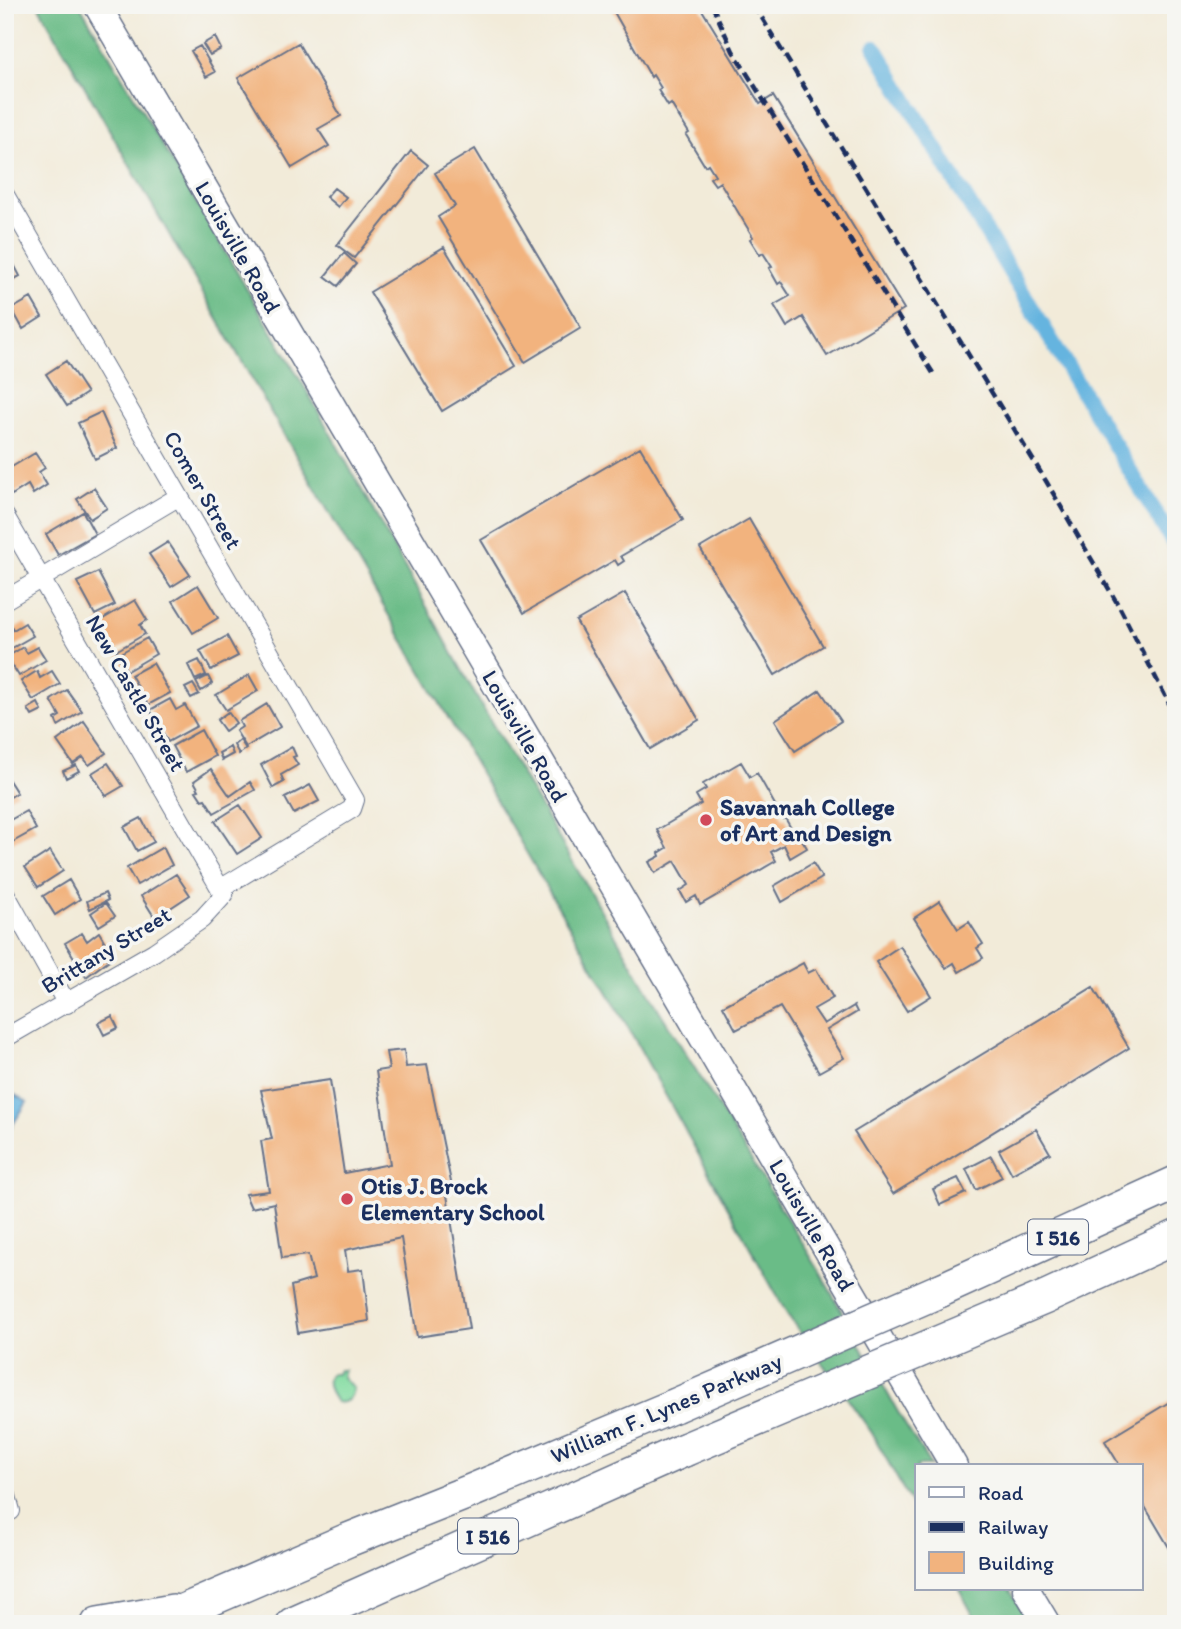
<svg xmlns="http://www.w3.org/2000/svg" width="1181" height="1629" viewBox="0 0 1181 1629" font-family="Itim,sans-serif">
	<rect width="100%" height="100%" fill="#f6f6f2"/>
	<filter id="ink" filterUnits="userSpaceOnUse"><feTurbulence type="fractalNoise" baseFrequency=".0143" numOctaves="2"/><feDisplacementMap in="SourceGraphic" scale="14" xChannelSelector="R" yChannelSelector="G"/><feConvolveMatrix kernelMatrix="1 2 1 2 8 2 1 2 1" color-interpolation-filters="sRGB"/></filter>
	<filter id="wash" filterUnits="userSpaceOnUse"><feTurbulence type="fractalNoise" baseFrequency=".00686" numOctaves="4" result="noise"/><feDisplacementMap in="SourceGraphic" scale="28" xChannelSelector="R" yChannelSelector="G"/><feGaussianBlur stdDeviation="1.57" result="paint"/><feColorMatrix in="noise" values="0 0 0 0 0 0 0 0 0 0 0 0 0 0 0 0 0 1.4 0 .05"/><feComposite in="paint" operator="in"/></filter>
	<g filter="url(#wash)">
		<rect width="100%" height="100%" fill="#f2ebd9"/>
		<path fill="#83dca1" stroke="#4f8680" stroke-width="2" d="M 339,1370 L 344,1370 L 342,1376 L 353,1388 C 352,1398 347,1404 336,1402 C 331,1395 324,1382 330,1374 L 337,1374 Z"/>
		<path fill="#6abc87" stroke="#427672" stroke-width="2" d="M 38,5 L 80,5 L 308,393 L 480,703 L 659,1010 L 817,1267 L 903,1421 L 931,1466 L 917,1466 L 917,1514 L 872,1433 L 787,1314 L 629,1029 L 273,416 Z
			M 959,1589 L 1009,1589 L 1031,1624 L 978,1624 Z"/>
		<path fill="#65b4df" stroke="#40729e" stroke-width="2" d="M 5,1089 L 27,1102 L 5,1137 Z"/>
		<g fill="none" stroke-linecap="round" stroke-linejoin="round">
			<path stroke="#65b4df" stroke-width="16" d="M 875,48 L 1176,547"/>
		</g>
		<g id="blocks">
			<path fill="#f2b37e" d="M 610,5 L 699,5 L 760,104 L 773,96 L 904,309 L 827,356 L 803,317 L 787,327 L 774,305 L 790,296 L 781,282 L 778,284 L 769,268 L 772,267 L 763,253 L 760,255 L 750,239 L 753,237 L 720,182 L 715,185 L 710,178 L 715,175 L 708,164 L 705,166 L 686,135 L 689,133 L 671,104 L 668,106 L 658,90 L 661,88 L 653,75 L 651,77 Z
				M 215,37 L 221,49 L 210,55 L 203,44 Z
				M 298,43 L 341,116 L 318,129 L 329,146 L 292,168 L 238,78 Z
				M 200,46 L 215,72 L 206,77 L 191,51 Z
				M 475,149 L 581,328 L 525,362 L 438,217 L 455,206 L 435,173 Z
				M 411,151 L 428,165 L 354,258 L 337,245 Z
				M 334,188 L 346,197 L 338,207 L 326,197 Z
				M 444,247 L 516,366 L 442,411 L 370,292 Z
				M 344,253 L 356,264 L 338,286 L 325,276 Z
				M 9,255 L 20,276 L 5,284 L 5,257 Z
				M 31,298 L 42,317 L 23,329 L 12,309 Z
				M 66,361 L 87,393 L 67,406 L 46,374 Z
				M 101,412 L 117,448 L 95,459 L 78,423 Z
				M 640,447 L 683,520 L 621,556 L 624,561 L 618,565 L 615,560 L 524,613 L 481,540 Z
				M 35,453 L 45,468 L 39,472 L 47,485 L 33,494 L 28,485 L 12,495 L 5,484 L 5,471 Z
				M 94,488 L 107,508 L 90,519 L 77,499 Z
				M 83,512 L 95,534 L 58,555 L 46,534 Z
				M 749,519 L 823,646 L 775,675 L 700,548 Z
				M 168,542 L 190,575 L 171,587 L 149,554 Z
				M 98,572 L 115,605 L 95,615 L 77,582 Z
				M 198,585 L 218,618 L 193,633 L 173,601 Z
				M 625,593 L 699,720 L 650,749 L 576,621 Z
				M 135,600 L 147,620 L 140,625 L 145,634 L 116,651 L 98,622 Z
				M 10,623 L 13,630 L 25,623 L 33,636 L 5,652 L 5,626 Z
				M 227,636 L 238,656 L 211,670 L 200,651 Z
				M 147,638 L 156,654 L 127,671 L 117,655 Z
				M 23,647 L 27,653 L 38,647 L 46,660 L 19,676 L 7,657 Z
				M 199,660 L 206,675 L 195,680 L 188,665 Z
				M 153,663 L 170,693 L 148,705 L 131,675 Z
				M 37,671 L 40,678 L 52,671 L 60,684 L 33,700 L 21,681 Z
				M 249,675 L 258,691 L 226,710 L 216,695 Z
				M 208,676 L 212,684 L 201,691 L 196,682 Z
				M 193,684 L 199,694 L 191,698 L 185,688 Z
				M 67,690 L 82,711 L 58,726 L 55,719 L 60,716 L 51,700 Z
				M 820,690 L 841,721 L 795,751 L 775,720 Z
				M 170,699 L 176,710 L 185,705 L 197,726 L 168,742 L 150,710 Z
				M 38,703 L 42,711 L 32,716 L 28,709 Z
				M 267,704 L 280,727 L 246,747 L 236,731 L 242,727 L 239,721 Z
				M 228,712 L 236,723 L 225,731 L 217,720 Z
				M 84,721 L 106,753 L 89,765 L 83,757 L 73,764 L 57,741 Z
				M 201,730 L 215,756 L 186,772 L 172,746 Z
				M 240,740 L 246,749 L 239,754 L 234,745 Z
				M 230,747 L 233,754 L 222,760 L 219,753 Z
				M 292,747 L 296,756 L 293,757 L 298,765 L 281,775 L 284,782 L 273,788 L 261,765 Z
				M 741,762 L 750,777 L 757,773 L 783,819 L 785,818 L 795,835 L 798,833 L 807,848 L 790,858 L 784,845 L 771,852 L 776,861 L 700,905 L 696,896 L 686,902 L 680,891 L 689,885 L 675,861 L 655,873 L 649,862 L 660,856 L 659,853 L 667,848 L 657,830 L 701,804 L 696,795 L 706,789 L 703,784 Z
				M 108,763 L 123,786 L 106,796 L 92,773 Z
				M 76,765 L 79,771 L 66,778 L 63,771 Z
				M 211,769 L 230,796 L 250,782 L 255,790 L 214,813 L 205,799 L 202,800 L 196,791 L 199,790 L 194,781 Z
				M 5,774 L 17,793 L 5,800 Z
				M 310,785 L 319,801 L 294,814 L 285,798 Z
				M 240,805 L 262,838 L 237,854 L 215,821 Z
				M 26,811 L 36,829 L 11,843 L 5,833 L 5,823 Z
				M 141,818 L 154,842 L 137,851 L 124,827 Z
				M 163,847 L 172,865 L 137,885 L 127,868 Z
				M 50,851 L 63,871 L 38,887 L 25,867 Z
				M 813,863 L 822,878 L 782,902 L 774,886 Z
				M 176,874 L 190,895 L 155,918 L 141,896 Z
				M 69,880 L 80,899 L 55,915 L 43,896 Z
				M 105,893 L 108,900 L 90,909 L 87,901 Z
				M 940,901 L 958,929 L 969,922 L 983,944 L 977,948 L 983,958 L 959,972 L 954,963 L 946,968 L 914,918 Z
				M 106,903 L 115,916 L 99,926 L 91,913 Z
				M 99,932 L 110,951 L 104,954 L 109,960 L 86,977 L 65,943 L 82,933 L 87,941 Z
				M 900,946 L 931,996 L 907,1011 L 876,962 Z
				M 803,963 L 808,973 L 816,969 L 833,998 L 814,1009 L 824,1024 L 854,1006 L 857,1012 L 827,1030 L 844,1058 L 819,1072 L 780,1007 L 736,1030 L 723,1006 Z
				M 1093,987 L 1129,1048 L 893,1194 L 854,1132 Z
				M 112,1016 L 118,1028 L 104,1035 L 98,1023 Z
				M 404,1050 L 406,1067 L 427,1065 L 452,1187 L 446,1189 L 469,1329 L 417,1337 L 401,1238 L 345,1250 L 348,1271 L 363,1269 L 369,1321 L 298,1333 L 291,1286 L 314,1279 L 308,1255 L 282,1258 L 274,1203 L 251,1208 L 245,1194 L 269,1191 L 261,1141 L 272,1139 L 261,1090 L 330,1080 L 344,1173 L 390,1164 L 376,1071 L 389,1069 L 386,1052 Z
				M 1036,1129 L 1050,1153 L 1012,1174 L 999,1150 Z
				M 991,1156 L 1002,1177 L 976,1190 L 966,1169 Z
				M 958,1178 L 966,1193 L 940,1205 L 933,1189 Z
				M 1176,1398 L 1176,1559 L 1141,1500 L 1141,1466 L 1120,1466 L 1105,1441 Z"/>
		</g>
	</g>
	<g filter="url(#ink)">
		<use href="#blocks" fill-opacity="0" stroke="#667189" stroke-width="2"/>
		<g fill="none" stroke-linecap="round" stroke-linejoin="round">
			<g stroke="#667189" stroke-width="20">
				<path id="minor" d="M 5,195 L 355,800 L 352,809 L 220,889
					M 5,516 L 224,895 L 202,919 L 154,952 L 5,1038
					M 5,600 L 178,497
					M 5,893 L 67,1004
					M 5,1489 L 11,1511"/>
			</g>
			<g stroke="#667189" stroke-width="29">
				<path id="secondary" d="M 97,5 L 954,1466
					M 1026,1589 L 1047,1624"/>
			</g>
			<g stroke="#667189" stroke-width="36">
				<path id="motorway" d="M 941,1290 L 1176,1183
					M 952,1337 L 1046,1297 L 1176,1237
					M 98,1624 L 173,1611
					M 153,1624 L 348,1540 L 471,1491 L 674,1406
					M 293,1624 L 684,1450"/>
			</g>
			<use href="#minor" stroke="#fff" stroke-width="18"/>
			<use href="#secondary" stroke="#fff" stroke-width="26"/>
			<use href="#motorway" stroke="#fff" stroke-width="33"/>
			<path stroke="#1b2f5e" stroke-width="4.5" stroke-dasharray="10 5" stroke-linecap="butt" d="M 712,5 L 733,51 L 933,373
				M 754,5 L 1046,481 L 1120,608 L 1176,717"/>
			<g stroke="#667189" stroke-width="36" stroke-linecap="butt">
				<path id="motorway-bridge" d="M 674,1406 L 941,1290
					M 684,1450 L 952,1337"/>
			</g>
			<use href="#motorway-bridge" stroke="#fff" stroke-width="33"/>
		</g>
	</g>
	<g fill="#d1495b" stroke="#f6f6f2" stroke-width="2.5">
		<circle cx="706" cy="820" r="7"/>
		<circle cx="347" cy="1199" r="7"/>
	</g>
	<g text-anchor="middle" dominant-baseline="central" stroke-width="7" stroke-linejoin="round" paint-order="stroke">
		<g fill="#f6f6f2" stroke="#5d6b8a" stroke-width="2">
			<rect x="1028" y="1219.5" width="60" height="35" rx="5"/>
			<rect x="458" y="1518.5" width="60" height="35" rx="5"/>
		</g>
		<g font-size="21" font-weight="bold" fill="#1b2f5e">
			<text x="1058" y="1237">I 516</text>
			<text x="488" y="1536">I 516</text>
		</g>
		<g font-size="23" fill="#1b2f5e" stroke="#f6f6f2">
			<text transform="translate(238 247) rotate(60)">Louisville Road</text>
			<text transform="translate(203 490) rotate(60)">Comer Street</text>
			<text transform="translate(136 693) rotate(60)">New Castle Street</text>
			<text transform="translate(525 736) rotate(60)">Louisville Road</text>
			<text transform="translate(106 950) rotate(-31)">Brittany Street</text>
			<text transform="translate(812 1225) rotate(60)">Louisville Road</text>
			<text transform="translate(666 1408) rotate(-23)">William F. Lynes Parkway</text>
		</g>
		<g font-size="23" font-weight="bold" fill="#1b2f5e" stroke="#f6f6f2" text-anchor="start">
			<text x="720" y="807">Savannah College<tspan x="720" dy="26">of Art and Design</tspan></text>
			<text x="361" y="1186">Otis J. Brock<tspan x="361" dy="26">Elementary School</tspan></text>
		</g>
	</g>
	<rect width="1181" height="1629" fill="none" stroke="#f6f6f2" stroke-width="28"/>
	<rect x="915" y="1464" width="228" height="126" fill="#f6f6f2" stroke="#9ea6b7" stroke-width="2"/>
	<rect x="929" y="1487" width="35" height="10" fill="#ffffff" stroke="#9ea6b7" stroke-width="2"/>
	<text x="978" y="1500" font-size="21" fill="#1b2f5e">Road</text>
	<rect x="929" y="1522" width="35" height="10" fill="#1b2f5e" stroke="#9ea6b7" stroke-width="2"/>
	<text x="978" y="1534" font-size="21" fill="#1b2f5e">Railway</text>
	<rect x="929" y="1552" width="35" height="21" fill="#f2b37e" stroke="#9ea6b7" stroke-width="2"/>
	<text x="978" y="1570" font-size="21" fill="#1b2f5e">Building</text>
</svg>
